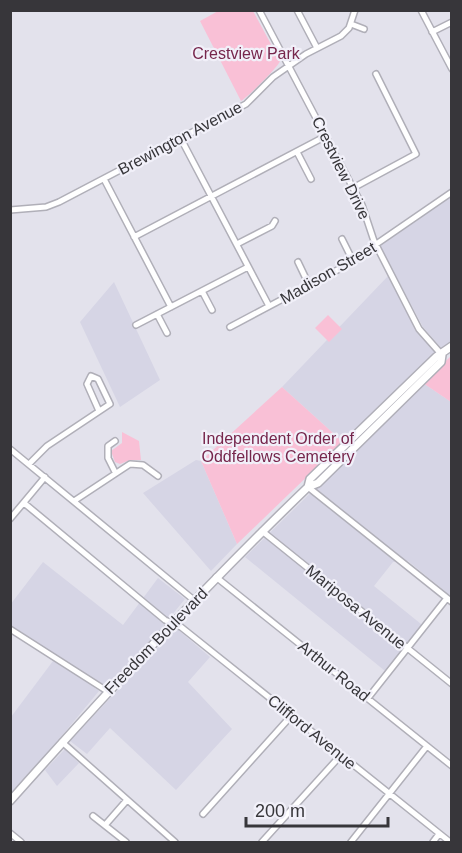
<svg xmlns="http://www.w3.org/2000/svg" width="462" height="853" viewBox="0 0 462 853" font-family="Arial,sans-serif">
	<rect width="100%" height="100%" fill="#e3e2ec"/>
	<path fill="#d6d5e5" d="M 451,191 L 451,343 L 444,351 L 423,327 L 380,246 Z
		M 389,275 L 418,333 L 440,352 L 343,442 L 282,387 Z
		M 114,282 L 160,380 L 120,407 L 80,322 Z
		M 423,383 L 451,402 L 451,596 L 408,561 L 393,562 L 374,586 L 421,624 L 428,627 L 390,675 L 245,557 Z
		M 196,460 L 201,461 L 237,544 L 211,571 L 143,493 Z
		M 43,562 L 123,625 L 158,578 L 185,599 L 149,643 L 102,691 L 84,680 L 99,691 L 11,797 L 11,717 L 53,661 L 11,633 L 10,605 Z
		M 176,628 L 210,657 L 188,682 L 232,729 L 176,790 L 110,728 L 87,754 L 70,741 Z
		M 65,749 L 79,763 L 57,786 L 45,770 Z"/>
	<path fill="#f9c0d6" d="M 220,10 L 253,11 L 280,61 C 279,66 248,97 241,101 L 200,21 Z
		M 328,315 L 342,329 L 329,342 L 315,328 Z
		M 451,356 L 451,402 L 423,383 Z
		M 282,387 L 343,442 L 237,544 L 201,461 Z
		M 122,432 L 139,441 L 141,460 L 130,460 L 120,464 L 115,462 L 111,451 L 122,443 Z"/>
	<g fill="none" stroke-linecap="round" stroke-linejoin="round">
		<g stroke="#b0afb8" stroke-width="8">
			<path id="minor" d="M 259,10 L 362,205 L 374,241 L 419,329 L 442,355
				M 297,10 L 317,48
				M 421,10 L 452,69
				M 351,24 L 364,29
				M 432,32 L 452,22
				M 180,137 L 269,306
				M 297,152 L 311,179
				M 104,179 L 171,307
				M 353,188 L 416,154 L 376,74
				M 10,210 L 46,207 L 59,202 L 246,104 L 273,77 L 306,54 L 341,36 L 349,28 L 355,10
				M 134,237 L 326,136
				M 342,239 L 353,261
				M 237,244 L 272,226 L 275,221
				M 298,262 L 309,285
				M 202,291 L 212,310
				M 157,314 L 167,333
				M 136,325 L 248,267
				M 230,327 L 343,267 L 452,192
				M 115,441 L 108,446 L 108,458 L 115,472
				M 10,449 L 195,601
				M 29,464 L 47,446 L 110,404 L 98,379 L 91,376 L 87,384 L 99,411
				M 308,487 L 452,602
				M 74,501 L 130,464 L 143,465 L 158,476
				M 24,503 L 165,620 L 181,627 L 450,842
				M 10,519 L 45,477
				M 262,531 L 452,684
				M 216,577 L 452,766
				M 10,629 L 107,691
				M 368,698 L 447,598
				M 62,742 L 175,842
				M 203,814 L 292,715
				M 93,816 L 126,842
				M 106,824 L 127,800
				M 10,833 L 21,842
				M 262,842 L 341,755
				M 351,842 L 427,746
				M 433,842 L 439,834"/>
		</g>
		<g stroke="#b0afb8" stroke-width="10">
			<path id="major" d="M 308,487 L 310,479 L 436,357 L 452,346
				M 10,801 C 106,693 204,587 308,487 L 318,483 L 441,362 L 442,355"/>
		</g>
		<use href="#minor" stroke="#fff" stroke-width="5"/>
		<use href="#major" stroke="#fff" stroke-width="7"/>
	</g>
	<g text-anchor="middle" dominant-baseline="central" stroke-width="4.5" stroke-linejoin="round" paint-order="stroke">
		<g font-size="16" fill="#76264c" stroke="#f1f0f9">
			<text x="246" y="53">Crestview Park</text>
			<text x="278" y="438">Independent Order of<tspan x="278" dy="18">Oddfellows Cemetery</tspan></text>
		</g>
		<g font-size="16" fill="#37363a" stroke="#f1f0f9">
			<text transform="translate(180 138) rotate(-28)">Brewington Avenue</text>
			<text transform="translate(341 168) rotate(64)">Crestview Drive</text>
			<text transform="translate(328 273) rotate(-30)">Madison Street</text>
			<text transform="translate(356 607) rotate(39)">Mariposa Avenue</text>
			<text transform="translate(156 641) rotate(-46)">Freedom Boulevard</text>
			<text transform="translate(334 671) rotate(39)">Arthur Road</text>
			<text transform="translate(312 732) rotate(39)">Clifford Avenue</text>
		</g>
	</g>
	<rect width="462" height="853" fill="none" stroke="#37363a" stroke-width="24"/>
	<path d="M246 817v9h142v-9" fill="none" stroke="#37363a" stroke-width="3"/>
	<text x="255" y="817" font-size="18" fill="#37363a" stroke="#f1f0f9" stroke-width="4.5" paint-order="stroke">200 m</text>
</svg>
